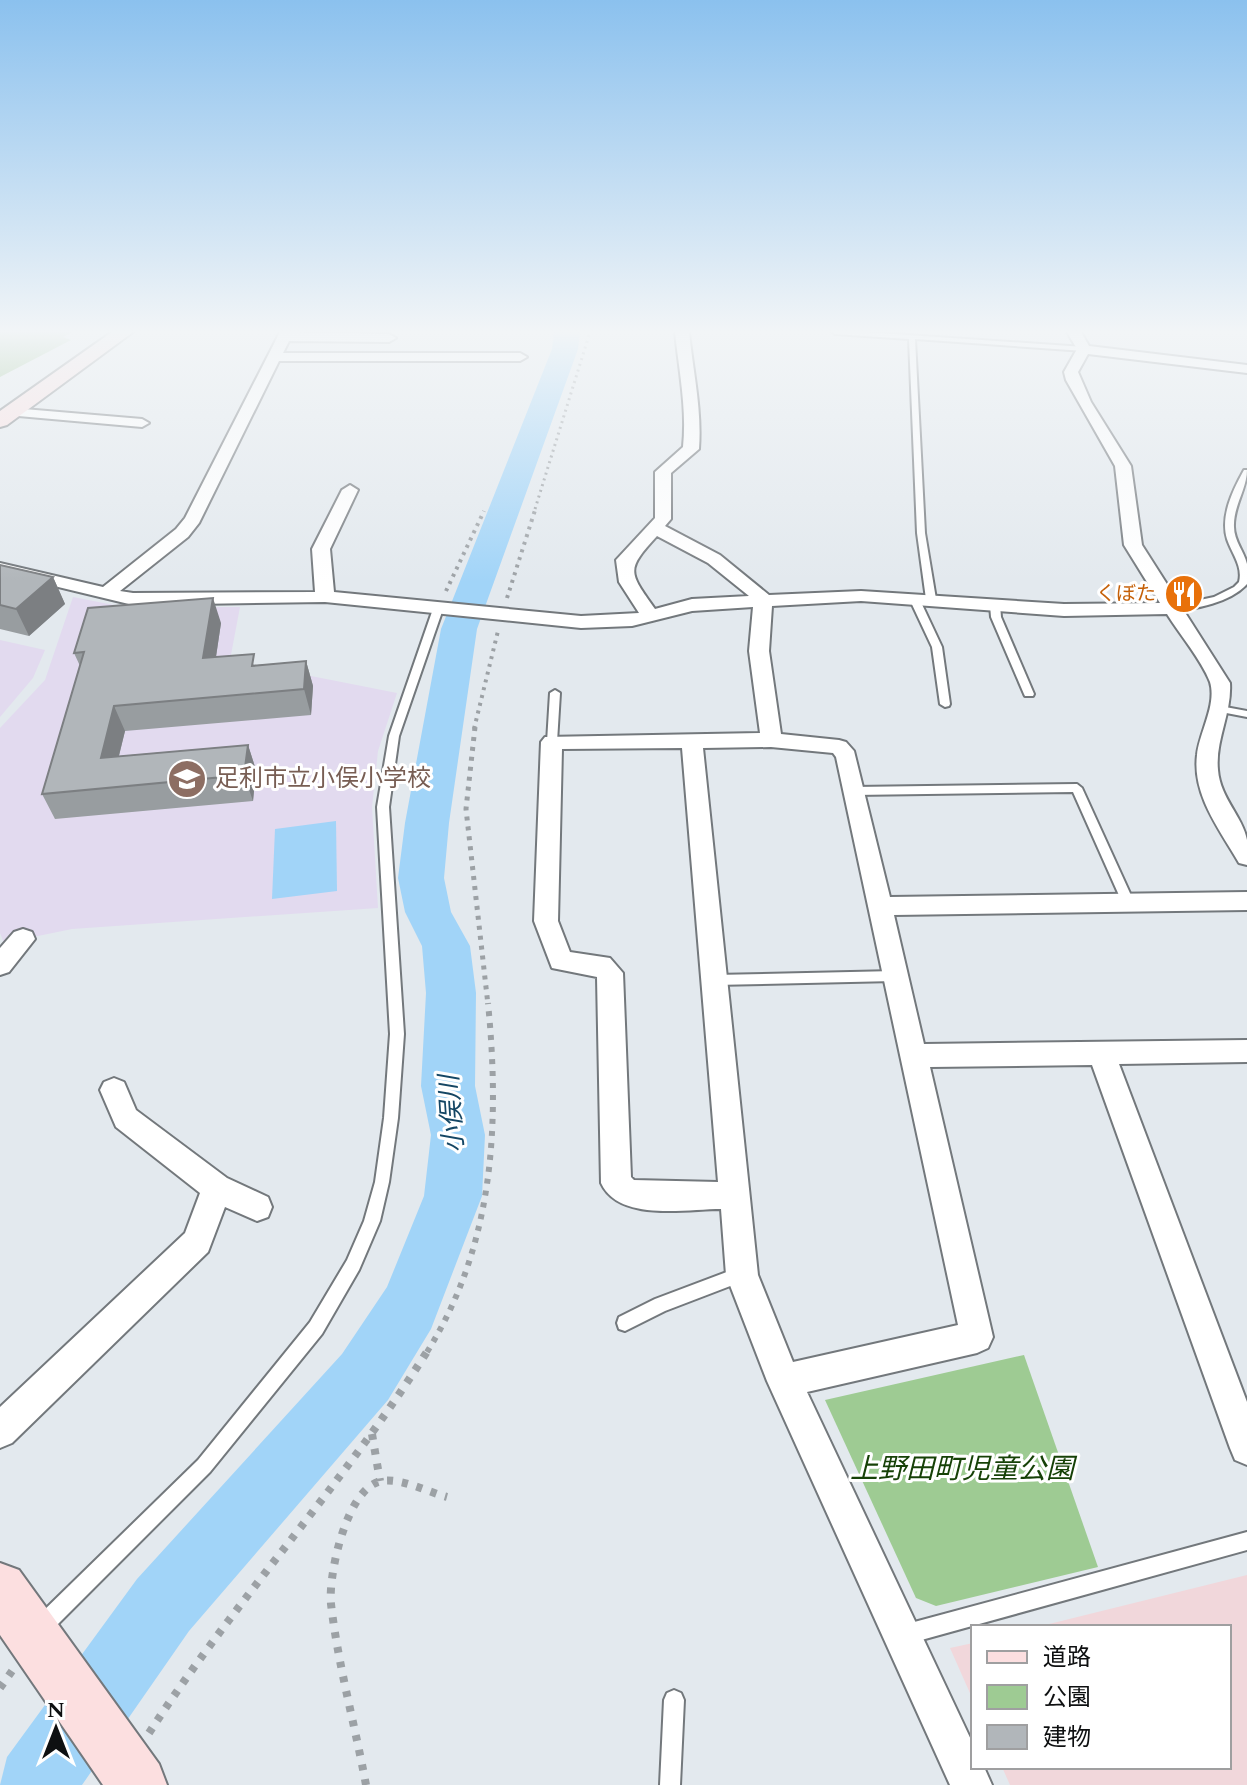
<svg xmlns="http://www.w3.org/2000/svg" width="1247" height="1785" viewBox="0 0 1247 1785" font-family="Spectral,'Noto Sans JP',serif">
	<rect width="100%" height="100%" fill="#e3e9ee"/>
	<path fill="#e2daef" d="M 73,597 L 124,607 L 240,607 L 230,660 L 397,693 L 378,751 L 372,807 L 378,908 L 72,929 L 4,943 L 0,933 L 0,728 L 45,680 Z
		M 0,640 L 45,650 L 33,678 L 0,717 Z"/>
	<path fill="#f1d7db" d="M 1247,1575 L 1247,1785 L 1010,1785 L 1002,1767 L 1229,1767 L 1229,1627 L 1037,1627 Z
		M 973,1643 L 973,1700 L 950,1648 Z"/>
	<path fill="#9ecb93" d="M 1024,1355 L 1098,1567 L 936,1606 L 916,1598 L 825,1400 Z"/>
	<path fill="#8ebb83" d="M 0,332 L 73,332 L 63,337 L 71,340 L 0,377 Z"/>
	<path fill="#a1d4f8" d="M 336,821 L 337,891 L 272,899 L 275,829 Z"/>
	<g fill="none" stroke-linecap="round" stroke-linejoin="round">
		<path fill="#a1d4f8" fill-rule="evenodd" d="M 554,332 L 580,332 L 578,349 L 477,629 L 449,823 L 444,878 L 451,912 L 470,946 L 476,993 L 475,1086 L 485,1135 L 482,1196 L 431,1329 L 388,1400 L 189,1631 L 82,1785 L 0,1785 L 7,1757 L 137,1579 L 342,1354 L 387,1287 L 424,1196 L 431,1135 L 421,1086 L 426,993 L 422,946 L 405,912 L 398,878 L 405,823 L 441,629 L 552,349 Z"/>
		<g stroke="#73787c" stroke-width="4">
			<path id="service" d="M 832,332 L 864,332 L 1084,347 L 1087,349 L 1084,351 L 915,339 L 925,533 L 936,599 L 934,601 L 928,601 L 926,599 L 917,533 L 909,339 L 835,334 Z
				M 1244,470 L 1247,470 C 1247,489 1233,506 1234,527 C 1234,541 1244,551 1247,564 C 1247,570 1247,578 1247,584 C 1231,602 1195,610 1172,610 L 1172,606 L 1214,597 L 1234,587 L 1239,582 C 1243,566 1232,554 1227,539 C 1220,516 1233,490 1244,470 Z
				M 914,595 L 919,598 L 942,647 L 950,704 L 949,706 L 945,707 L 940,704 L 932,647 L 909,598 Z
				M 995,602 L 1000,605 L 1001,617 L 1034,694 L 1033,696 L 1025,696 L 1024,694 L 991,617 L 990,605 Z
				M 439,603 L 444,606 L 399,736 L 389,807 L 404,1034 L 398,1118 L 389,1182 L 380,1221 L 359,1270 L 322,1334 L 210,1472 L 49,1633 L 42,1636 L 35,1633 L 32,1626 L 35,1619 L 198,1460 L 310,1322 L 347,1260 L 364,1221 L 375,1182 L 384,1118 L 390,1034 L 377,807 L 389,736 L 434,606 Z
				M 555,690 L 560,693 L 557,742 L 552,745 L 547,742 L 550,693 Z
				M 1220,706 L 1247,711 L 1247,717 L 1216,711 L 1215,709 Z
				M 1077,784 L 1082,788 L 1134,902 L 1132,905 L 1124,905 L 1122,902 L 1073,792 L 854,795 L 848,791 L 854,787 Z
				M 895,971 L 900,972 L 901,976 L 900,980 L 895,981 L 714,985 L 709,984 L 708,980 L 709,976 L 714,975 Z
				M 740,1267 L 746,1270 L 748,1275 L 746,1280 L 665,1311 L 625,1331 L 619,1329 L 617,1323 L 619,1317 L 655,1299 Z
				M 1247,1532 L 1247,1550 L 907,1644 L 900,1641 L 897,1634 L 900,1627 L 907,1624 Z
				M 674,1690 L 681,1693 L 684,1700 L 680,1785 L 660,1785 L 664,1700 L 667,1693 Z"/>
		</g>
		<g stroke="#73787c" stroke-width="4">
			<path id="minor" d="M 280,332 L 389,334 L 396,338 L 389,342 L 289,341 L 283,353 L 520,353 L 527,357 L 520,361 L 279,361 L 199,523 L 188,537 L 120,591 L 133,593 L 315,592 L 312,549 L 342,490 L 350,485 L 358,490 L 330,549 L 334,592 L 581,616 L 639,613 L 619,582 L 616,560 L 655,518 L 655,472 L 683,447 C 687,408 679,371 675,332 L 689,332 C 693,372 702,409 699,449 L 671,473 L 671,519 L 665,526 L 720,555 L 769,595 L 861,591 L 1064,604 L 1160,603 L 1124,545 L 1115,466 L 1066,380 L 1064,372 L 1077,349 L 1067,332 L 1081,332 L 1089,346 L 1247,365 L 1247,373 L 1088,354 L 1078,372 L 1091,402 L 1131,466 L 1142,545 L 1230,683 C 1232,713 1215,740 1218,770 C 1220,798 1243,817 1247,840 C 1247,848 1247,857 1247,865 L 1239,863 C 1220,830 1192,795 1197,755 C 1199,733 1217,705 1210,682 C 1201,659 1180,635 1167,614 L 1064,616 L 861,601 L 772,606 L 769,651 L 781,734 L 839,740 L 846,742 L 854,751 L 890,897 L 1247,892 L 1247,910 L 894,915 L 924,1044 L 1247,1040 L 1247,1062 L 1119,1064 L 1247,1402 L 1247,1465 L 1235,1460 L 1230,1448 L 1092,1065 L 930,1067 L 993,1337 L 988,1348 L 977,1353 L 807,1392 L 973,1744 L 973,1767 L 984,1767 L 992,1785 L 950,1785 L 767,1381 L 726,1275 L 721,1209 C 685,1209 619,1222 601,1183 L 597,977 L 552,968 L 534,921 L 541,742 L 545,737 L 760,733 L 749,651 L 753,607 L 692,611 L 632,626 L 581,628 L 325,602 L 133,605 L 0,573 L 0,563 L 103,587 L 176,529 L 185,518 ZM 657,536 L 708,563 L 749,596 L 692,599 L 655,609 C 628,571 626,570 657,536 ZM 771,747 L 833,753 L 836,757 L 958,1325 L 793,1362 L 758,1275 L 703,748 ZM 682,748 L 718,1182 L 634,1180 L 631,1177 L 623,973 L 610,958 L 570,952 L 558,921 L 562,749 Z
				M 12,408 L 142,419 L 149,423 L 142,427 L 7,415 L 5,412 Z
				M 23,929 L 32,932 L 35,939 L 9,972 L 0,975 L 0,948 L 14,932 Z
				M 114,1078 L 124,1082 L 136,1110 L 227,1178 L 268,1197 L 272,1207 L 268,1217 L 257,1221 L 225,1207 L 208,1252 L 12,1443 L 0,1448 L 0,1407 L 185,1233 L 200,1193 L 116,1127 L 100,1090 L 104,1082 Z"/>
		</g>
		<g stroke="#73787c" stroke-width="4">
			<path id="secondary" d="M 112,332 L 133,332 L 7,425 L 0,427 L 0,411 Z
				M 0,1563 L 19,1570 L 159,1764 L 167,1785 L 103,1785 L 0,1635 Z"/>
		</g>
		<path stroke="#9ca1a5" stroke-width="3" stroke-dasharray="2 4" stroke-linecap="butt" d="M 535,509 L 590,332"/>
		<path stroke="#9ca1a5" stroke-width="4" stroke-dasharray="3 5" stroke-linecap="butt" d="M 446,591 L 484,511
			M 507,598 L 536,507
			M 474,729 L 498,631"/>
		<path stroke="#9ca1a5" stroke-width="5" stroke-dasharray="4 6" stroke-linecap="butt" d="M 475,727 L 466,809 L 488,1005"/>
		<path stroke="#9ca1a5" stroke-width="6" stroke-dasharray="5 7" stroke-linecap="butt" d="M 427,1352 C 494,1245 500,1125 488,1003"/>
		<path stroke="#9ca1a5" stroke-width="8" stroke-dasharray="6 9" stroke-linecap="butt" d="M 372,1434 L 380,1481
			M 0,1688 L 12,1671
			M 149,1733 C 235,1600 344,1484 428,1350
			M 366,1785 C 355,1725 338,1665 331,1604 C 328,1575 347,1486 382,1481 C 402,1478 428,1492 447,1497"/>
		<use href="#service" fill="#fff" fill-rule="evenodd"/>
		<use href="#minor" fill="#fff" fill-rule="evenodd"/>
		<use href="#secondary" fill="#fcdfe0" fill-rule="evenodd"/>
	</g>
	<path fill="#989da0" d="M 0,565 L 53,577 L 65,604 L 29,636 L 0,629 Z
		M 221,623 L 216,657 L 257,665 L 306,661 L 313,686 L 311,715 L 125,731 L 119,756 L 248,745 L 256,770 L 253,801 L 55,819 L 42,794 L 80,666 L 74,653 Z"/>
	<path fill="#7c7f82" d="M 53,577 L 65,604 L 29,636 L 16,609 Z
		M 213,598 L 221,623 L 212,683 L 203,658 Z
		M 306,661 L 313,686 L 311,715 L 304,689 Z
		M 114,706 L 125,731 L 112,783 L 101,758 Z
		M 248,745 L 256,770 L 253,801 L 244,775 Z"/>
	<path fill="#b1b6ba" stroke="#7c7f82" stroke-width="2" d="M 0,565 L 53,577 L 16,609 L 0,605 Z
		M 213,598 L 203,658 L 254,654 L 252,666 L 306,661 L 304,689 L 114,706 L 101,758 L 248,745 L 244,775 L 42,794 L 84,652 L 74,653 L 88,608 Z"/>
	<linearGradient id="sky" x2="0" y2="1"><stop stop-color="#8bc1ee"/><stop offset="0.57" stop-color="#f2f5f7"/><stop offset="1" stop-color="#f2f5f7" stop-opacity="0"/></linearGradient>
	<rect width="1247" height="582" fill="url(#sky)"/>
	<defs>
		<g id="restaurant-disc" transform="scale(2)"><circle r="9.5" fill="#e8710a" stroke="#fff"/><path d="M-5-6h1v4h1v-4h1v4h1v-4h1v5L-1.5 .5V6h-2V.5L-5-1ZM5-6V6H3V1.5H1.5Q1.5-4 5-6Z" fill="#fff"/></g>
		<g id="school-disc" transform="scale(2)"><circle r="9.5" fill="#8d6e63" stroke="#fff"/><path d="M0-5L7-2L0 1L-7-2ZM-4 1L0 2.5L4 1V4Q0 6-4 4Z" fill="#fff"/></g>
	</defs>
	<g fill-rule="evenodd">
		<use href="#restaurant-disc" x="1184" y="594"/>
		<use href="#school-disc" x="187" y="779"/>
	</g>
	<g text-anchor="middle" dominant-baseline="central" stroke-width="6" stroke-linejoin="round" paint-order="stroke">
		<g font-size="20" fill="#c56008" stroke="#fff" text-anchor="end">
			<text x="1156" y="594">くぼた</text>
		</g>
		<g font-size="24" fill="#785e54" stroke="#fff" text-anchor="start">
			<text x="215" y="779">足利市立小俣小学校</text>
		</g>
		<g font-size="26" font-style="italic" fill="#144664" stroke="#fff">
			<text transform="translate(452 1114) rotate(-94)">小俣川</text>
		</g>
		<g font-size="28" font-style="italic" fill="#164107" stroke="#fff">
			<text x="962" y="1469">上野田町児童公園</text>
		</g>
	</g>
	<rect x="971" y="1625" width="260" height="144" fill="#ffffff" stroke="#9f9fa0" stroke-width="2"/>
	<rect x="987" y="1651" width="40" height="12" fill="#fcdfe0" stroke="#9f9fa0" stroke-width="2"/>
	<text x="1043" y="1665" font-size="24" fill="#0e1011">道路</text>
	<rect x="987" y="1685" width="40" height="24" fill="#9ecb93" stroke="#9f9fa0" stroke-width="2"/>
	<text x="1043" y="1705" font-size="24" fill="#0e1011">公園</text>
	<rect x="987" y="1725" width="40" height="24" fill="#b1b6ba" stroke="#9f9fa0" stroke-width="2"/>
	<text x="1043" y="1745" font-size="24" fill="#0e1011">建物</text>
	<g transform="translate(56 1729)" stroke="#ffffff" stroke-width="6" paint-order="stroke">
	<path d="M0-6L14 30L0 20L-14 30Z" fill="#0e1011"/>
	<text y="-12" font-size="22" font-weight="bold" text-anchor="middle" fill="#0e1011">N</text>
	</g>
</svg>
